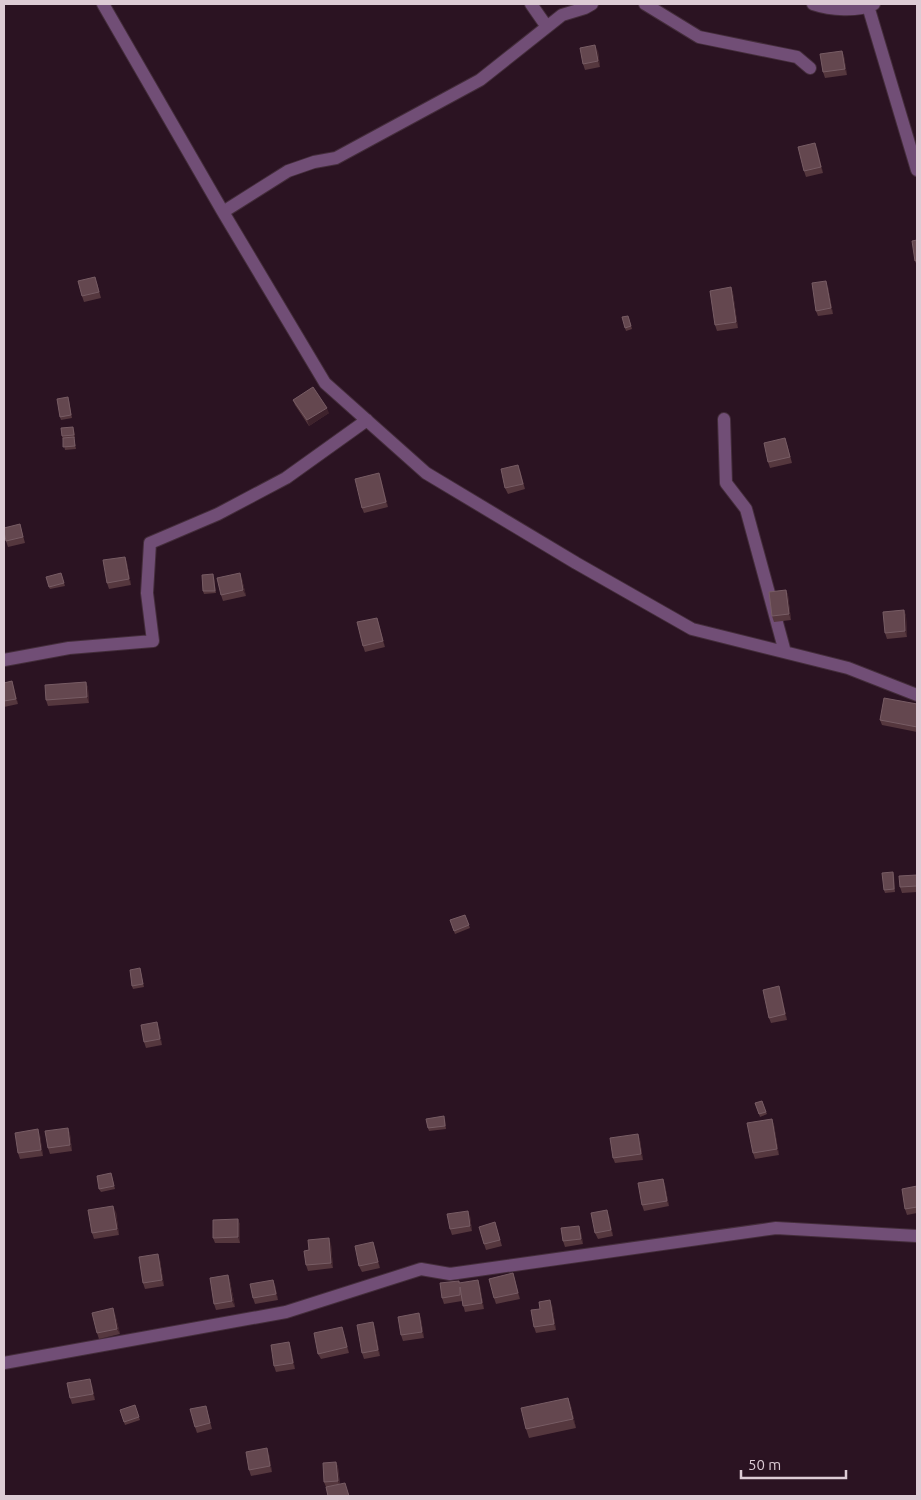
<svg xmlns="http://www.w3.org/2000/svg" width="921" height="1500" viewBox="0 0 921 1500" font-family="Ubuntu,sans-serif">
	<rect width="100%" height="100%" fill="#2b1322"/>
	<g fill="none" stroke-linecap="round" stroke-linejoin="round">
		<g stroke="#442d3b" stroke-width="14">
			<path id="minor" d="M 103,4 L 223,212 L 325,383 L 426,473 L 576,563 L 692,629 L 848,668 L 917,695
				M 531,4 L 547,27
				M 645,4 L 699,37 L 797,57 L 810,68
				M 813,4 C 831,10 857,12 874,4
				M 868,6 L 917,170
				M 223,212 L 288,171 L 314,162 L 336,158 L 480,80 L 562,15 L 585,8 L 592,4
				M 724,419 L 726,483 L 746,509 L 785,652
				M 4,660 L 69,648 L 153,641 L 147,593 L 150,543 L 218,514 L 286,478 L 367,420
				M 4,1363 L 286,1312 L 421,1269 L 450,1274 L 776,1228 L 917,1236"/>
		</g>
		<use href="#minor" stroke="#714e76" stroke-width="12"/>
	</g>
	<path fill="#55373e" d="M 598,51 L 600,67 L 585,70 L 583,64 Z
		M 842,51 L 844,56 L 847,75 L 825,78 L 823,72 Z
		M 817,148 L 823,173 L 806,177 L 804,171 Z
		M 917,240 L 917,266 L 915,261 Z
		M 97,283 L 101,298 L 84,302 L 82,296 Z
		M 731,287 L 733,293 L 738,328 L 717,331 L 715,325 Z
		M 828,287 L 833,314 L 818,316 L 816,311 Z
		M 629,318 L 632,329 L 626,331 L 625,328 Z
		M 69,400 L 72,418 L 61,420 L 60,417 Z
		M 293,400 L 329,413 L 309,426 L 295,405 Z
		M 74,430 L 75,438 L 74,438 L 76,449 L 65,450 L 62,436 Z
		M 787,444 L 792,463 L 770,468 L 768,462 Z
		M 520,470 L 525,489 L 508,494 L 505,488 Z
		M 381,479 L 388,507 L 364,513 L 362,508 Z
		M 20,524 L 25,543 L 8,547 L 6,541 Z
		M 125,557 L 127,563 L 131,585 L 109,589 L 107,583 Z
		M 62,576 L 65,586 L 50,589 L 49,587 Z
		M 214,577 L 216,593 L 204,594 L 203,591 Z
		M 242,579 L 246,596 L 223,601 L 221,595 Z
		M 786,590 L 788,595 L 791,620 L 774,622 L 772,616 Z
		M 904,610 L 906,616 L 907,637 L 887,639 L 885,633 Z
		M 377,618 L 385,647 L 365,652 L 363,646 Z
		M 12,681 L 18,704 L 4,707 L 4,683 Z
		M 86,682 L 88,688 L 89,703 L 48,706 L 46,700 Z
		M 917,704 L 917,732 L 882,725 L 880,720 Z
		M 893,872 L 894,875 L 895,892 L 885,893 L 884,890 Z
		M 917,875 L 917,892 L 902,893 L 900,887 Z
		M 465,915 L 470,928 L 455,934 L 450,920 Z
		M 140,968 L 144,987 L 133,989 L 132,986 Z
		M 781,992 L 787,1020 L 771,1023 L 769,1018 Z
		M 159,1028 L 162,1045 L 146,1048 L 144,1042 Z
		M 762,1101 L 767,1114 L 760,1117 L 755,1103 Z
		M 445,1119 L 446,1129 L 429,1131 L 428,1128 Z
		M 772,1119 L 774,1125 L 779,1155 L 755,1159 L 753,1153 Z
		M 68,1128 L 70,1134 L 72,1151 L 50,1154 L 48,1148 Z
		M 638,1134 L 640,1140 L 643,1160 L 615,1163 L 613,1158 Z
		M 40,1135 L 43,1156 L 20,1159 L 18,1153 Z
		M 112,1176 L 115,1189 L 101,1192 L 99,1189 Z
		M 663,1179 L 665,1185 L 669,1206 L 644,1211 L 642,1205 Z
		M 917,1186 L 917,1213 L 907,1215 L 905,1209 Z
		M 116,1212 L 119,1235 L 94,1239 L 92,1233 Z
		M 470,1216 L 472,1231 L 452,1235 L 450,1229 Z
		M 609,1216 L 613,1236 L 598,1239 L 595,1233 Z
		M 238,1219 L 240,1225 L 240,1243 L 215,1243 L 213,1238 Z
		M 495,1222 L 502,1246 L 486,1250 L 484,1244 Z
		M 581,1232 L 583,1244 L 565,1247 L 563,1241 Z
		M 373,1242 L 380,1268 L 362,1272 L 359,1266 Z
		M 331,1244 L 333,1268 L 308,1271 L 306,1265 L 309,1250 Z
		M 160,1260 L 164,1286 L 145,1289 L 143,1283 Z
		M 513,1273 L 520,1299 L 496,1304 L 494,1298 Z
		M 228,1275 L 230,1281 L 235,1307 L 216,1310 L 214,1304 Z
		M 273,1280 L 275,1285 L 278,1300 L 255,1304 L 253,1298 Z
		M 459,1281 L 460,1283 L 480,1286 L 484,1309 L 465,1312 L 462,1301 L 444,1304 L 442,1298 Z
		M 552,1305 L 556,1330 L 536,1333 L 534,1327 L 540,1309 Z
		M 419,1313 L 421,1319 L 424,1338 L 403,1341 L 401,1335 Z
		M 115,1314 L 120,1334 L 99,1339 L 97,1333 Z
		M 373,1322 L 375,1328 L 380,1356 L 364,1359 L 362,1353 Z
		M 344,1333 L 349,1353 L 321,1359 L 318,1354 Z
		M 289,1342 L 291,1348 L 295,1369 L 276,1372 L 274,1366 Z
		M 92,1385 L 95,1400 L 72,1404 L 70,1398 Z
		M 568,1398 L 571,1406 L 576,1428 L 529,1438 L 526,1429 Z
		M 135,1405 L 140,1420 L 125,1425 L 120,1410 Z
		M 206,1406 L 212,1429 L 197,1433 L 195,1427 Z
		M 269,1454 L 272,1472 L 251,1476 L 249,1470 Z
		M 336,1462 L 338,1467 L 340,1484 L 326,1487 L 324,1482 Z"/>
	<path fill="#3e222c" d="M 595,45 L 598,51 L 600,67 L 598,61 Z
		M 842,51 L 844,56 L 847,75 L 845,69 Z
		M 815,143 L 817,148 L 823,173 L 821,167 Z
		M 826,281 L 828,287 L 833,314 L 831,308 Z
		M 731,287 L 733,293 L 738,328 L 736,322 Z
		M 327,408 L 329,413 L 309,426 L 307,420 Z
		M 379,473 L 381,479 L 388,507 L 386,502 Z
		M 125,557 L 127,563 L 131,585 L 129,579 Z
		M 240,573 L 242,579 L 246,596 L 243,590 Z
		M 786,590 L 788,595 L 791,620 L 789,614 Z
		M 904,610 L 906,616 L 907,637 L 905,631 Z
		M 377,618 L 379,623 L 385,647 L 383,641 Z
		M 12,681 L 14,687 L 18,704 L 16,699 Z
		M 86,682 L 88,688 L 89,703 L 87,697 Z
		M 779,986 L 781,992 L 787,1020 L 785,1014 Z
		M 157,1022 L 159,1028 L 162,1045 L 160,1039 Z
		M 772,1119 L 774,1125 L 779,1155 L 777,1149 Z
		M 68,1128 L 70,1134 L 72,1151 L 70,1145 Z
		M 38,1129 L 40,1135 L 43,1156 L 41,1150 Z
		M 638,1134 L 640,1140 L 643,1160 L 641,1154 Z
		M 663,1179 L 665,1185 L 669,1206 L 667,1201 Z
		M 113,1206 L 116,1212 L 119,1235 L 117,1229 Z
		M 607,1210 L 609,1216 L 613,1236 L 611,1230 Z
		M 468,1211 L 470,1216 L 472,1231 L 470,1226 Z
		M 238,1219 L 240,1225 L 240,1243 L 238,1237 Z
		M 579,1226 L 581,1232 L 583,1244 L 581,1239 Z
		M 329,1238 L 331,1244 L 333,1268 L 331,1263 Z
		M 373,1242 L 375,1247 L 380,1268 L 378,1262 Z
		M 158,1254 L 160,1260 L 164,1286 L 162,1280 Z
		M 513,1273 L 515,1279 L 520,1299 L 518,1293 Z
		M 228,1275 L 230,1281 L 235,1307 L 232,1301 Z
		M 273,1280 L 275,1285 L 278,1300 L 276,1294 Z
		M 478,1280 L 480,1286 L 484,1309 L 482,1303 Z
		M 550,1300 L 552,1305 L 556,1330 L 554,1324 Z
		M 113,1308 L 115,1314 L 120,1334 L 117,1329 Z
		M 419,1313 L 421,1319 L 424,1338 L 422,1332 Z
		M 373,1322 L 375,1328 L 380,1356 L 378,1350 Z
		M 342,1327 L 344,1333 L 349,1353 L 347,1347 Z
		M 289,1342 L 291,1348 L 295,1369 L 293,1363 Z
		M 90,1379 L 92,1385 L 95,1400 L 93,1394 Z
		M 568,1398 L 571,1406 L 576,1428 L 573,1419 Z
		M 267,1448 L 269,1454 L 272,1472 L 270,1466 Z
		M 336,1462 L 338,1467 L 340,1487 L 338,1481 Z"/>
	<path fill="#64474f" stroke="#775c64" d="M 595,45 L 598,61 L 583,64 L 580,48 Z
		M 842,51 L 845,69 L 823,72 L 820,54 Z
		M 815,143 L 821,167 L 804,171 L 798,147 Z
		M 917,240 L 917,260 L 915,261 L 912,241 Z
		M 95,277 L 99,292 L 82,296 L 78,281 Z
		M 826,281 L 831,308 L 816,311 L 812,283 Z
		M 731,287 L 736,322 L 715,325 L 710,291 Z
		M 628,316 L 631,326 L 625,328 L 622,317 Z
		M 313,387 L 327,408 L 307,420 L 293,400 Z
		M 68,397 L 71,415 L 60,417 L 57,399 Z
		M 73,427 L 74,435 L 62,436 L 61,428 Z
		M 74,437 L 75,446 L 63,447 L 63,438 Z
		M 785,438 L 790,457 L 768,462 L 764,443 Z
		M 518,465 L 523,484 L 505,488 L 501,469 Z
		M 379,473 L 386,502 L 362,508 L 355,479 Z
		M 20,524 L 23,537 L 6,541 L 4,532 L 4,528 Z
		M 125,557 L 129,579 L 107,583 L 103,560 Z
		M 61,573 L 64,583 L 49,587 L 46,577 Z
		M 240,573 L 243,590 L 221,595 L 217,578 Z
		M 213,574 L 215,591 L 203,591 L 202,575 Z
		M 786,590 L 789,614 L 772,616 L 769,592 Z
		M 904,610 L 905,631 L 885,633 L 883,612 Z
		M 377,618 L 383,641 L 363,646 L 357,622 Z
		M 12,681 L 16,699 L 4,701 L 4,683 Z
		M 86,682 L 87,697 L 46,700 L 45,685 Z
		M 884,698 L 917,704 L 917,727 L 880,720 Z
		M 893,872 L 894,889 L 884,890 L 882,873 Z
		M 917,875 L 917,886 L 900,887 L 899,876 Z
		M 465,915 L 469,925 L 454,931 L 450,920 Z
		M 140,968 L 143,984 L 132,986 L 130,970 Z
		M 779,986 L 785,1014 L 769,1018 L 763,990 Z
		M 157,1022 L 160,1039 L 144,1042 L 141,1025 Z
		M 762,1101 L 766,1112 L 759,1114 L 755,1103 Z
		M 444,1116 L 445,1126 L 428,1128 L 426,1119 Z
		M 772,1119 L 777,1149 L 753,1153 L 747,1123 Z
		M 68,1128 L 70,1145 L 48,1148 L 45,1131 Z
		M 38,1129 L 41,1150 L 18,1153 L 15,1133 Z
		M 638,1134 L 641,1154 L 613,1158 L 610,1138 Z
		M 111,1173 L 114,1186 L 99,1189 L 97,1176 Z
		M 663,1179 L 667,1201 L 642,1205 L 638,1183 Z
		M 917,1186 L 917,1207 L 905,1209 L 902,1189 Z
		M 113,1206 L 117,1229 L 92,1233 L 88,1210 Z
		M 607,1210 L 611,1230 L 595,1233 L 591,1213 Z
		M 468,1211 L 470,1226 L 450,1229 L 447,1214 Z
		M 238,1219 L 238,1237 L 213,1238 L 213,1220 Z
		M 495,1222 L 500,1240 L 484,1244 L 479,1227 Z
		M 579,1226 L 581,1239 L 563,1241 L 561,1228 Z
		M 329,1238 L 331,1263 L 306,1265 L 304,1251 L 309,1250 L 308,1240 Z
		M 373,1242 L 378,1262 L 359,1266 L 355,1246 Z
		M 158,1254 L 162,1280 L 143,1283 L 139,1257 Z
		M 513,1273 L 518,1293 L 494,1298 L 489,1279 Z
		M 228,1275 L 232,1301 L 214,1304 L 210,1278 Z
		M 273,1280 L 276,1294 L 253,1298 L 250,1284 Z
		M 478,1280 L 482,1303 L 463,1306 L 460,1287 L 460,1295 L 442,1298 L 440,1283 L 459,1281 L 459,1283 Z
		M 550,1300 L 554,1324 L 534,1327 L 531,1310 L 540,1309 L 539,1302 Z
		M 113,1308 L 117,1329 L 97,1333 L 92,1313 Z
		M 419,1313 L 422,1332 L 401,1335 L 398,1317 Z
		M 373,1322 L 378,1350 L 362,1353 L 357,1325 Z
		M 342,1327 L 347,1347 L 318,1354 L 314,1333 Z
		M 289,1342 L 293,1363 L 274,1366 L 271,1345 Z
		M 90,1379 L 93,1394 L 70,1398 L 67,1383 Z
		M 568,1398 L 573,1419 L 526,1429 L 521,1408 Z
		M 135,1405 L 139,1417 L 124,1422 L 120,1410 Z
		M 206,1406 L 210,1423 L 195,1427 L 190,1409 Z
		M 267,1448 L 270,1466 L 249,1470 L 246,1452 Z
		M 336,1462 L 338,1481 L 324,1482 L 323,1463 Z
		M 345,1483 L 349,1496 L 328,1496 L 326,1487 Z"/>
	<rect width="921" height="1500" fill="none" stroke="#ddccd5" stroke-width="10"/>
	<path d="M741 1470v8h105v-8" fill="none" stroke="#ddccd5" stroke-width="2.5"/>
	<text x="748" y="1470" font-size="15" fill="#ddccd5" stroke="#2b1322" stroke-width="4" paint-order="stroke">50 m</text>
</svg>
